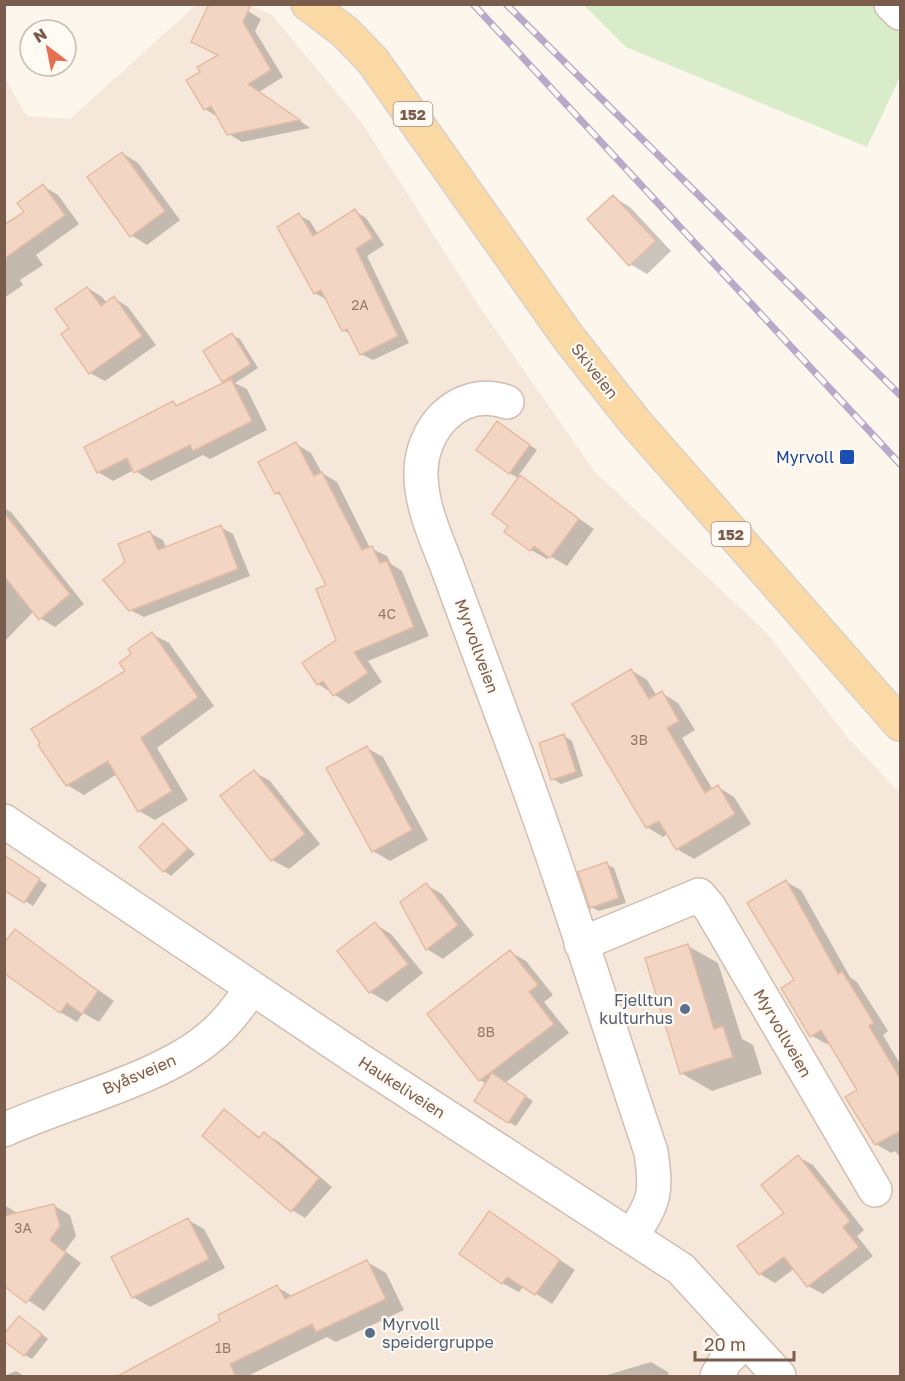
<svg xmlns="http://www.w3.org/2000/svg" width="905" height="1381" viewBox="0 0 905 1381" font-family="'Golos Text',sans-serif">
	<rect width="100%" height="100%" fill="#fdf6ec"/>
	<path fill="#f5e8da" d="M 196,5 L 249,5 L 271,14 L 362,123 L 483,312 L 595,472 L 767,633 L 848,738 L 900,793 L 900,1376 L 5,1376 L 4,70 L 8,84 L 27,116 L 70,119 Z"/>
	<path fill="#d8ecc9" d="M 584,5 L 900,5 L 900,77 L 867,147 L 626,47 Z"/>
	<path fill="#0003" d="M 248,11 L 261,19 L 255,31 L 283,77 L 259,92 L 310,128 L 242,142 L 229,134 L 218,117 L 205,109 L 202,72 L 219,55 Z
		M 122,153 L 138,163 L 180,220 L 147,245 L 131,235 Z
		M 43,186 L 58,195 L 79,224 L 36,255 L 43,265 L 20,280 L 23,285 L 4,298 L 4,225 L 24,211 Z
		M 613,197 L 630,207 L 671,251 L 647,274 L 630,264 Z
		M 355,211 L 366,218 L 384,245 L 367,256 L 409,343 L 373,360 L 361,354 L 353,336 L 343,330 L 327,300 L 315,293 L 299,215 L 310,221 L 318,234 Z
		M 88,288 L 102,297 L 107,303 L 114,298 L 128,307 L 156,345 L 105,381 L 90,373 L 71,329 Z
		M 232,335 L 240,339 L 258,368 L 235,383 L 247,389 L 267,430 L 210,459 L 203,455 L 151,481 L 134,470 L 113,481 L 98,472 L 173,403 L 179,406 L 227,383 L 223,381 Z
		M 498,423 L 537,450 L 518,476 L 594,529 L 567,566 L 550,556 L 547,559 L 531,550 L 510,526 L 520,479 L 509,473 Z
		M 296,444 L 311,453 L 322,473 L 337,482 L 370,548 L 387,556 L 391,564 L 402,571 L 429,636 L 368,661 L 382,682 L 349,704 L 318,684 L 338,641 L 328,586 L 283,497 L 276,493 Z
		M 4,508 L 11,512 L 84,604 L 55,627 L 40,618 L 34,611 L 4,642 Z
		M 220,527 L 233,534 L 250,576 L 144,617 L 130,610 L 150,533 L 163,540 L 166,548 Z
		M 152,634 L 169,643 L 214,706 L 157,748 L 188,800 L 155,820 L 139,811 L 117,774 L 84,795 L 67,785 L 40,745 L 127,671 Z
		M 631,670 L 647,680 L 657,696 L 662,693 L 678,703 L 695,730 L 682,738 L 713,790 L 718,787 L 734,797 L 751,824 L 694,859 L 677,849 L 668,834 L 663,837 L 647,827 Z
		M 564,736 L 572,741 L 583,776 L 561,784 L 553,779 Z
		M 367,748 L 383,757 L 428,840 L 390,861 L 373,851 Z
		M 254,772 L 270,781 L 320,844 L 289,869 L 272,860 Z
		M 164,825 L 195,854 L 171,876 L 164,871 Z
		M 606,864 L 614,868 L 626,903 L 599,911 L 591,907 Z
		M 17,865 L 47,885 L 33,906 L 4,888 Z
		M 786,882 L 801,890 L 850,977 L 857,982 L 888,1031 L 883,1035 L 900,1064 L 900,1157 L 895,1151 L 891,1153 L 876,1144 L 859,1090 L 830,1042 L 827,1044 L 812,1036 L 796,980 Z
		M 426,885 L 442,894 L 474,935 L 443,959 L 427,949 L 402,903 Z
		M 375,924 L 391,934 L 423,973 L 387,1002 L 370,992 L 339,952 Z
		M 15,931 L 114,1001 L 99,1022 L 83,1013 L 77,1022 L 60,1012 Z
		M 688,946 L 718,963 L 742,1039 L 753,1045 L 762,1074 L 712,1091 L 681,1073 Z
		M 510,952 L 526,961 L 553,995 L 544,1002 L 569,1033 L 505,1083 L 533,1101 L 516,1126 L 508,1122 L 487,1084 L 480,1080 Z
		M 225,1111 L 261,1138 L 265,1134 L 279,1142 L 332,1187 L 305,1218 L 292,1210 Z
		M 798,1157 L 813,1165 L 864,1230 L 857,1236 L 873,1256 L 823,1294 L 808,1286 L 795,1268 L 775,1283 L 760,1274 L 786,1213 Z
		M 4,1205 L 19,1214 L 53,1205 L 70,1215 L 76,1236 L 65,1251 L 81,1263 L 44,1311 L 4,1284 Z
		M 489,1213 L 575,1270 L 552,1304 L 524,1286 L 519,1292 L 502,1283 Z
		M 188,1220 L 204,1229 L 225,1268 L 150,1307 L 133,1297 Z
		M 367,1262 L 386,1273 L 404,1310 L 336,1342 L 327,1337 L 248,1376 L 153,1376 L 222,1321 L 277,1287 L 294,1297 Z
		M 27,1322 L 48,1339 L 32,1359 L 25,1355 Z
		M 651,1362 L 668,1372 L 669,1376 L 604,1376 Z
		M 16,1371 L 24,1376 L 4,1376 Z"/>
	<path fill="#f3d5c3" stroke="#e6bba3" stroke-width="1.5" d="M 209,4 L 251,4 L 243,22 L 271,70 L 248,84 L 300,120 L 227,135 L 211,106 L 204,110 L 186,80 L 200,72 L 197,67 L 218,55 L 191,42 Z
		M 122,152 L 165,211 L 130,237 L 87,177 Z
		M 43,184 L 65,215 L 4,259 L 4,225 L 24,212 L 17,203 Z
		M 613,195 L 656,241 L 629,266 L 587,219 Z
		M 355,209 L 373,238 L 356,249 L 398,336 L 360,355 L 347,329 L 342,331 L 321,290 L 314,294 L 277,227 L 299,213 L 313,236 Z
		M 87,287 L 101,306 L 114,296 L 142,336 L 89,374 L 61,334 L 69,328 L 55,309 Z
		M 232,333 L 251,364 L 222,382 L 203,351 Z
		M 231,379 L 252,421 L 193,451 L 190,445 L 134,473 L 127,458 L 97,473 L 84,447 L 173,401 L 176,406 Z
		M 497,421 L 530,445 L 509,474 L 476,450 Z
		M 296,442 L 314,476 L 322,472 L 362,550 L 372,546 L 380,563 L 387,561 L 414,627 L 354,652 L 368,673 L 333,696 L 323,681 L 317,685 L 302,663 L 336,640 L 316,589 L 326,585 L 279,492 L 275,494 L 258,462 Z
		M 520,475 L 579,519 L 550,558 L 534,546 L 530,551 L 504,532 L 508,526 L 492,514 Z
		M 4,513 L 70,594 L 39,620 L 4,576 Z
		M 221,525 L 238,569 L 129,611 L 103,580 L 125,562 L 118,544 L 150,531 L 158,550 Z
		M 152,632 L 198,697 L 141,738 L 172,791 L 138,812 L 108,761 L 66,786 L 38,745 L 40,743 L 31,729 L 125,671 L 119,663 L 131,654 L 128,649 Z
		M 631,669 L 649,699 L 662,691 L 679,721 L 667,728 L 705,793 L 718,785 L 735,814 L 676,850 L 659,821 L 646,828 L 572,704 Z
		M 564,734 L 576,772 L 551,780 L 539,743 Z
		M 367,746 L 412,830 L 372,852 L 326,768 Z
		M 254,770 L 305,834 L 271,861 L 220,796 Z
		M 163,823 L 188,849 L 163,872 L 139,847 Z
		M 4,855 L 40,879 L 24,903 L 4,890 Z
		M 607,862 L 619,898 L 590,908 L 578,872 Z
		M 786,880 L 838,974 L 842,971 L 874,1023 L 869,1026 L 900,1078 L 900,1131 L 875,1145 L 845,1097 L 857,1090 L 821,1030 L 810,1037 L 781,988 L 794,980 L 747,903 Z
		M 426,883 L 458,925 L 426,950 L 400,902 Z
		M 375,922 L 408,964 L 369,993 L 337,951 Z
		M 15,929 L 98,991 L 82,1014 L 67,1003 L 60,1013 L 4,973 L 4,943 Z
		M 688,944 L 714,1029 L 723,1026 L 733,1057 L 680,1074 L 645,958 Z
		M 510,950 L 538,985 L 529,992 L 554,1024 L 479,1081 L 427,1014 Z
		M 492,1073 L 526,1096 L 508,1123 L 474,1101 Z
		M 224,1109 L 259,1138 L 264,1132 L 319,1178 L 291,1212 L 202,1136 Z
		M 798,1155 L 850,1221 L 843,1227 L 859,1247 L 807,1287 L 784,1257 L 759,1275 L 737,1246 L 784,1213 L 761,1185 Z
		M 54,1204 L 60,1226 L 50,1240 L 66,1253 L 26,1303 L 4,1286 L 4,1216 Z
		M 489,1211 L 560,1260 L 535,1295 L 507,1277 L 502,1284 L 459,1254 Z
		M 188,1218 L 209,1259 L 132,1298 L 111,1257 Z
		M 367,1260 L 386,1299 L 316,1332 L 312,1324 L 230,1364 L 236,1377 L 116,1377 L 220,1321 L 218,1315 L 277,1285 L 285,1299 Z
		M 19,1316 L 42,1334 L 24,1356 L 4,1341 L 4,1334 Z"/>
	<g fill="none" stroke-linecap="round" stroke-linejoin="round">
		<g stroke="#d1beb0" stroke-width="36">
			<path id="minor" d="M 891,4 L 900,13
				M 507,402 C 458,385 419,430 421,477 C 422,510 438,542 449,572 C 468,624 487,675 506,726 C 559,866 603,1010 651,1152 C 657,1194 655,1200 632,1236
				M 4,821 L 358,1059 L 681,1269 L 779,1376
				M 581,944 L 699,895 L 710,908 L 875,1190
				M 4,1130 C 65,1102 161,1079 210,1037 C 227,1023 239,1006 252,988
				M 717,1376 L 726,1360 L 745,1341"/>
		</g>
		<g stroke="#dad1cd" stroke-width="36">
			<path id="primary" d="M 308,4 L 345,32 L 373,61 L 568,337 L 635,422 L 900,724"/>
		</g>
		<use href="#minor" stroke="#fff" stroke-width="33"/>
		<use href="#primary" stroke="#fbd9a5" stroke-width="33"/>
		<g stroke="#b9a8c9" stroke-width="7">
			<path id="rail" d="M 473,4 L 900,464
				M 506,4 L 900,395"/>
		</g>
		<use href="#rail" stroke="#fffaf3" stroke-width="4.5" stroke-dasharray="14" stroke-linecap="butt"/>
	</g>
	<rect fill="#1a4fb4" stroke="#fffaf3" stroke-width="2" x="839" y="449" width="16" height="16" rx="3"/>
	<g fill="#5c6f8a" stroke="#fffaf3" stroke-width="2">
		<circle cx="685" cy="1009" r="6"/>
		<circle cx="370" cy="1333" r="6"/>
	</g>
	<g text-anchor="middle" dominant-baseline="central" stroke-width="4.5" stroke-linejoin="round" paint-order="stroke">
		<g font-size="14" fill="#987a6a">
			<text x="360" y="304">2A</text>
			<text x="387" y="613">4C</text>
			<text x="639" y="739">3B</text>
			<text x="486" y="1031">8B</text>
			<text x="23" y="1227">3A</text>
			<text x="223" y="1347">1B</text>
		</g>
		<g fill="#fffaf3" stroke="#a28b7f" stroke-width="1.5">
			<rect x="393.5" y="102" width="39" height="24" rx="4.5"/>
			<rect x="711.5" y="522" width="39" height="24" rx="4.5"/>
		</g>
		<g font-size="15" font-weight="bold" fill="#7a5c4d">
			<text x="413" y="114">152</text>
			<text x="731" y="534">152</text>
		</g>
		<g font-size="16" fill="#7a5c4d" stroke="#fffaf3">
			<text transform="translate(595 371) rotate(52)">Skiveien</text>
			<text transform="translate(477 646) rotate(70)">Myrvollveien</text>
			<text transform="translate(783 1033) rotate(60)">Myrvollveien</text>
			<text transform="translate(139 1074) rotate(-23)">Byåsveien</text>
			<text transform="translate(402 1087) rotate(33)">Haukeliveien</text>
		</g>
		<g font-size="16" fill="#164399" stroke="#fffaf3" text-anchor="end">
			<text x="834" y="457">Myrvoll</text>
		</g>
		<g font-size="16" fill="#4e5e75" stroke="#fffaf3" text-anchor="end">
			<text x="673" y="1000">Fjelltun<tspan x="673" dy="18">kulturhus</tspan></text>
			<text x="382" y="1324" text-anchor="start">Myrvoll<tspan x="382" dy="18">speidergruppe</tspan></text>
		</g>
	</g>
	<rect width="905" height="1381" fill="none" stroke="#7a5c4d" stroke-width="12"/>
	<g transform="translate(48 48) rotate(328)"><circle r="28" fill="#fffaf3" stroke="#cabbb1" stroke-width="1.5"/>
	<path d="M0-4.5L10 22L0 15L-10 22Z" fill="#e76f51"/>
	<text y="-9" font-size="16" font-weight="bold" text-anchor="middle" fill="#7a5c4d">N</text>
	</g>
	<path d="M695 1351v9h99v-9" fill="none" stroke="#7a5c4d" stroke-width="3"/>
	<text x="704" y="1351" font-size="18" fill="#7a5c4d" stroke="#fffaf3" stroke-width="4.5" paint-order="stroke">20 m</text>
</svg>
